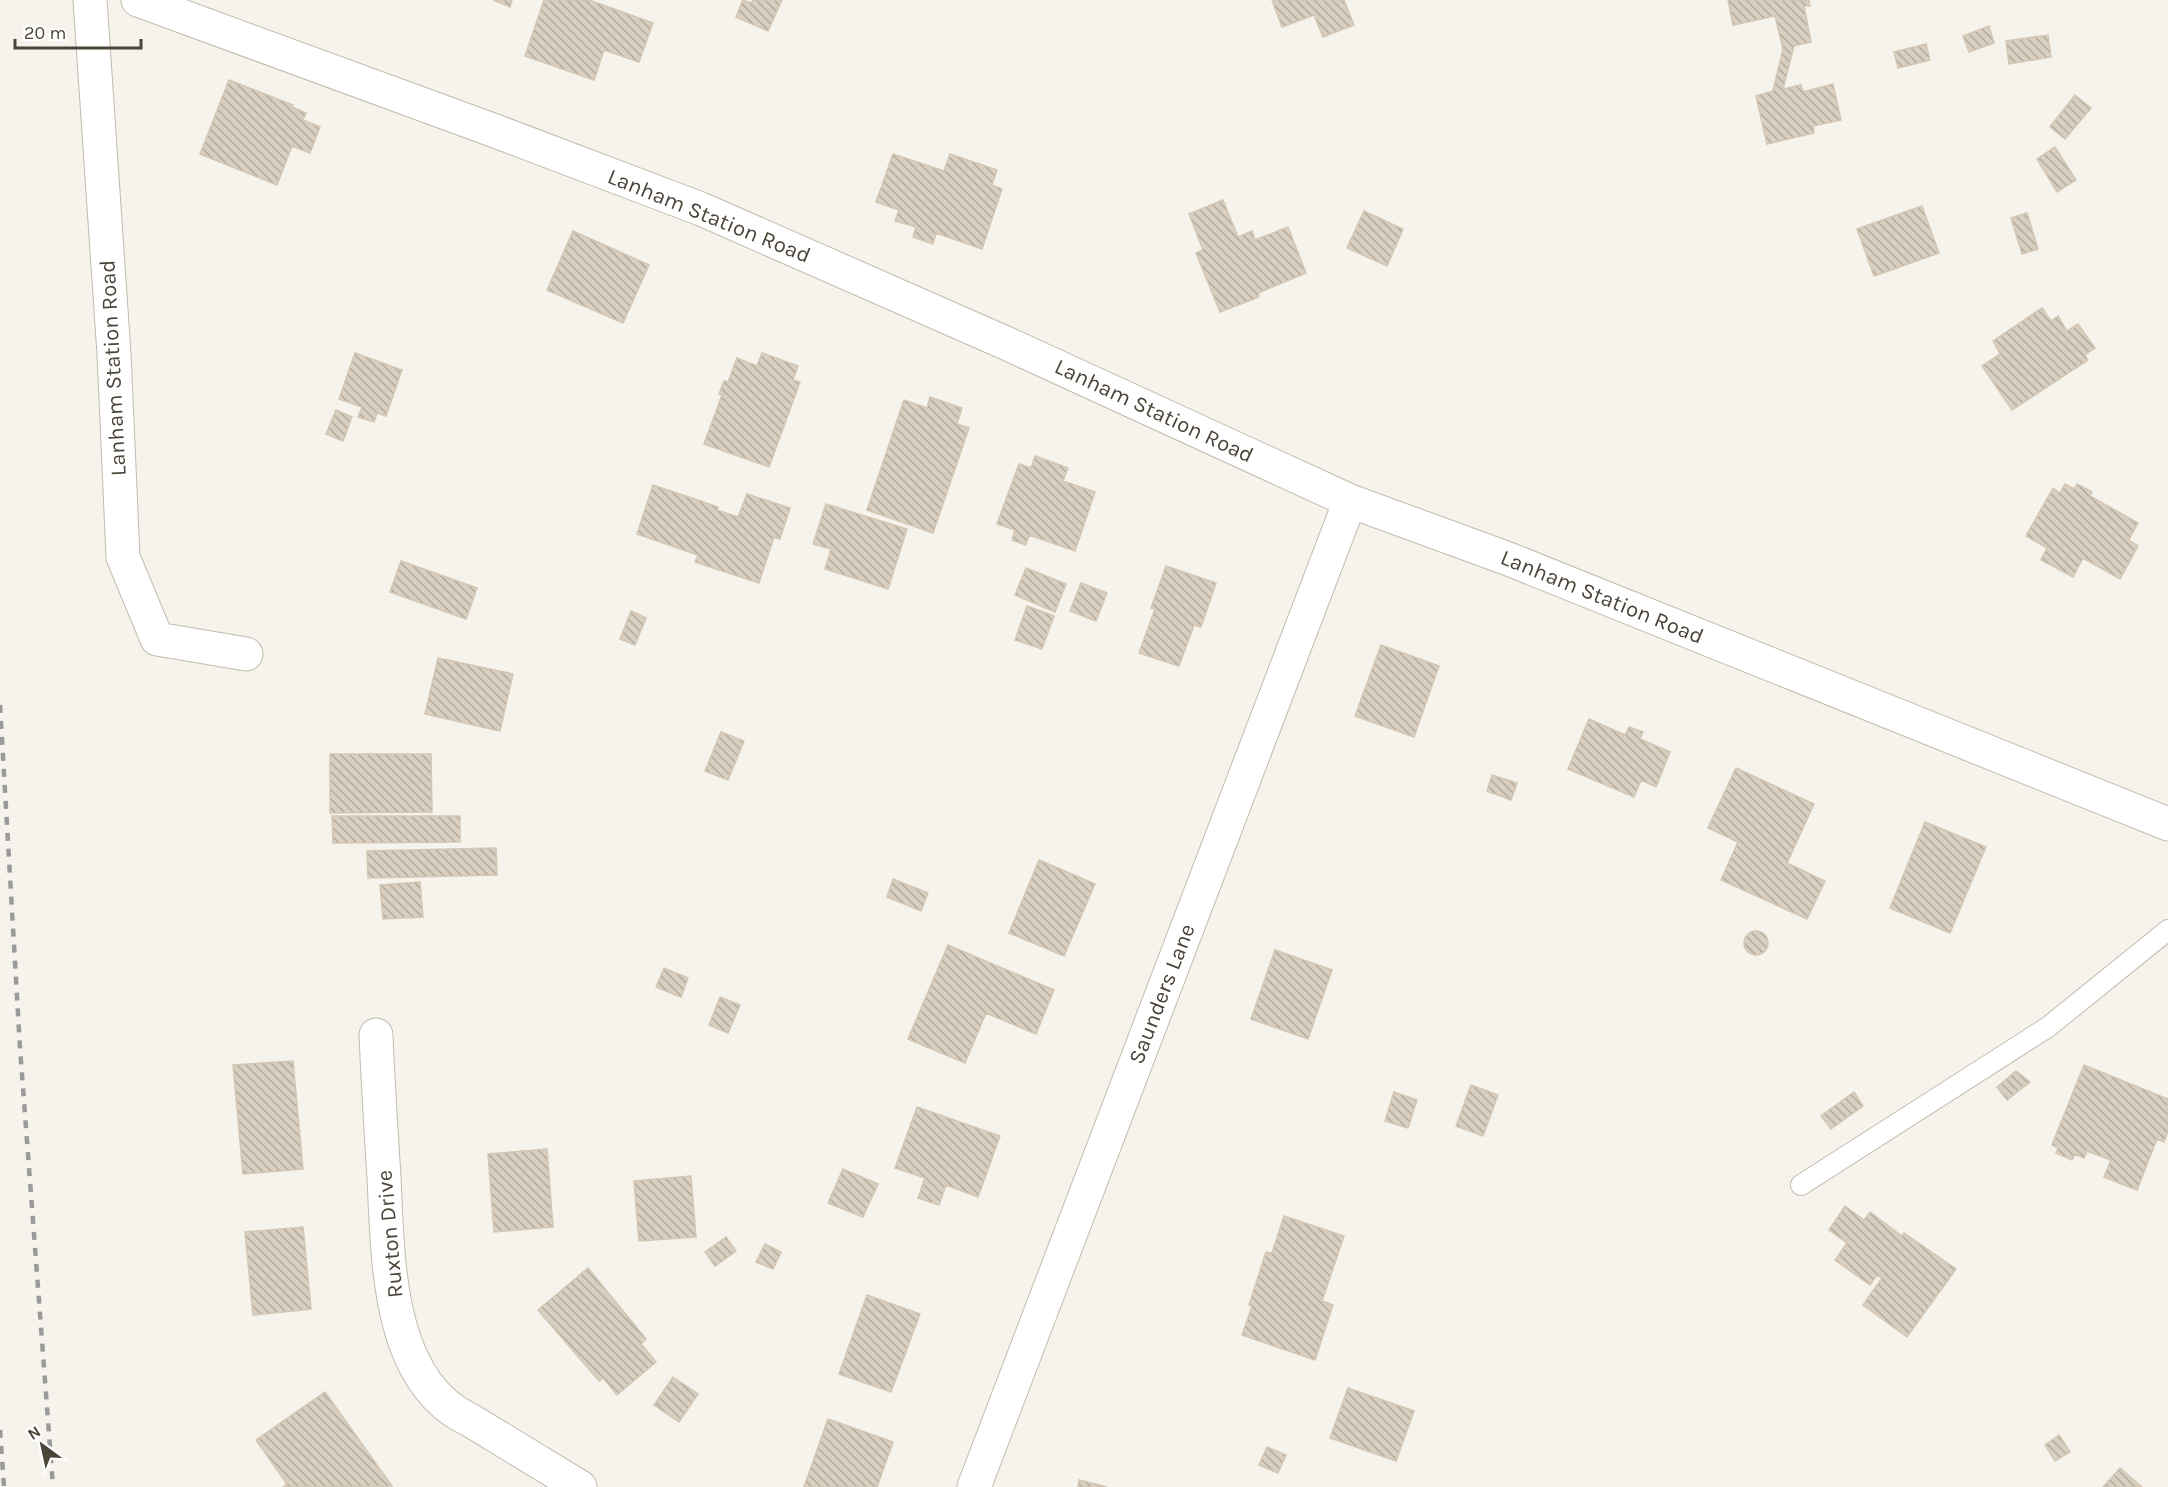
<svg xmlns="http://www.w3.org/2000/svg" width="2168" height="1487" viewBox="0 0 2168 1487" font-family="Karla,sans-serif">
	<defs>
		<pattern id="building-back-hatch" width="6" height="6" patternUnits="userSpaceOnUse" patternTransform="scale(1.5)"><rect width="6" height="6" fill="#d8cfc1"/><path d="M-1 5l2 2M0 0l6 6M5-1l2 2" fill="none" stroke="#b1aa9e"/></pattern>
	</defs>
	<rect width="100%" height="100%" fill="#f6f3ec"/>
	<path fill="url(#building-back-hatch)" stroke="#d3c7b4" stroke-width="1.5" d="M 493,0 L 512,0 L 510,7 Z
		M 544,0 L 589,0 L 653,23 L 639,62 L 604,50 L 594,80 L 525,56 Z
		M 743,0 L 751,3 L 753,0 L 782,0 L 768,31 L 736,17 Z
		M 1272,0 L 1344,0 L 1354,25 L 1323,37 L 1314,15 L 1282,27 Z
		M 1728,0 L 1809,0 L 1810,6 L 1804,6 L 1811,42 L 1794,46 L 1783,89 L 1801,85 L 1803,92 L 1833,84 L 1841,120 L 1813,126 L 1814,133 L 1767,144 L 1756,96 L 1773,91 L 1783,49 L 1775,16 L 1733,25 Z
		M 1989,26 L 1994,43 L 1969,52 L 1963,36 Z
		M 2048,35 L 2051,57 L 2009,64 L 2006,41 Z
		M 1926,44 L 1930,60 L 1898,68 L 1894,52 Z
		M 229,80 L 293,105 L 292,107 L 306,113 L 303,120 L 320,127 L 310,153 L 292,146 L 277,185 L 200,154 Z
		M 2075,95 L 2091,108 L 2065,139 L 2050,127 Z
		M 2055,147 L 2076,180 L 2057,192 L 2037,159 Z
		M 893,154 L 944,171 L 950,154 L 997,170 L 992,185 L 1002,189 L 982,249 L 936,233 L 933,244 L 913,237 L 916,227 L 895,221 L 899,210 L 876,202 Z
		M 1223,200 L 1238,237 L 1252,231 L 1255,240 L 1288,227 L 1306,273 L 1258,293 L 1259,297 L 1220,312 L 1196,253 L 1203,250 L 1189,214 Z
		M 1922,206 L 1939,253 L 1874,276 L 1857,229 Z
		M 1364,211 L 1403,229 L 1387,266 L 1347,248 Z
		M 2027,213 L 2038,249 L 2022,254 L 2011,218 Z
		M 573,231 L 649,265 L 623,323 L 547,290 Z
		M 2042,308 L 2051,321 L 2058,316 L 2067,331 L 2078,324 L 2095,348 L 2085,355 L 2088,360 L 2012,410 L 1982,366 L 2000,354 L 1993,341 Z
		M 355,353 L 402,370 L 386,416 L 377,413 L 374,422 L 358,417 L 362,407 L 339,399 Z
		M 762,353 L 798,366 L 793,380 L 800,382 L 769,467 L 704,444 L 722,395 L 719,394 L 724,381 L 728,382 L 737,358 L 757,366 Z
		M 930,397 L 962,408 L 957,424 L 969,428 L 933,533 L 867,510 L 904,400 L 927,408 Z
		M 336,410 L 352,417 L 343,441 L 326,434 Z
		M 1035,456 L 1068,468 L 1063,481 L 1095,492 L 1075,551 L 1029,535 L 1026,545 L 1012,540 L 1015,530 L 997,524 L 1019,464 L 1031,468 Z
		M 2065,484 L 2074,489 L 2077,484 L 2092,492 L 2090,496 L 2138,523 L 2129,540 L 2138,546 L 2120,579 L 2083,558 L 2073,577 L 2041,560 L 2047,548 L 2026,536 L 2053,488 L 2060,493 Z
		M 653,485 L 718,507 L 717,510 L 738,517 L 747,494 L 790,508 L 780,539 L 774,537 L 759,583 L 695,562 L 698,555 L 637,534 Z
		M 826,504 L 907,529 L 888,589 L 825,569 L 831,549 L 813,544 Z
		M 401,561 L 477,588 L 466,619 L 390,592 Z
		M 1166,566 L 1216,583 L 1201,627 L 1194,625 L 1179,666 L 1139,653 L 1155,609 L 1151,608 Z
		M 1026,568 L 1066,584 L 1055,612 L 1015,595 Z
		M 1081,583 L 1107,593 L 1096,621 L 1070,611 Z
		M 1027,606 L 1054,616 L 1042,649 L 1015,640 Z
		M 631,611 L 646,618 L 635,645 L 620,639 Z
		M 1381,645 L 1439,666 L 1414,737 L 1355,716 Z
		M 438,658 L 513,674 L 500,731 L 425,714 Z
		M 1589,719 L 1625,735 L 1629,727 L 1643,732 L 1640,739 L 1670,752 L 1656,787 L 1641,780 L 1634,797 L 1568,769 Z
		M 721,732 L 744,741 L 728,780 L 705,771 Z
		M 330,754 L 431,754 L 432,812 L 330,813 Z
		M 1736,768 L 1814,804 L 1787,863 L 1825,881 L 1807,919 L 1721,880 L 1738,842 L 1708,828 Z
		M 1492,775 L 1517,783 L 1511,800 L 1487,791 Z
		M 332,816 L 460,816 L 460,842 L 333,843 Z
		M 1925,822 L 1986,847 L 1950,933 L 1890,908 Z
		M 496,848 L 497,875 L 368,878 L 367,851 Z
		M 1039,860 L 1095,884 L 1064,956 L 1009,933 Z
		M 893,879 L 928,893 L 921,911 L 887,897 Z
		M 420,882 L 423,917 L 383,919 L 380,885 Z
		M1744 943a12 12 0 1 1 24 0a12 12 0 1 1-24 0Z
		M 948,945 L 1054,990 L 1036,1034 L 986,1013 L 965,1063 L 908,1039 Z
		M 1275,950 L 1332,970 L 1308,1039 L 1251,1019 Z
		M 664,968 L 688,978 L 681,997 L 656,987 Z
		M 720,997 L 740,1005 L 728,1033 L 709,1025 Z
		M 293,1061 L 303,1169 L 243,1174 L 233,1065 Z
		M 2084,1065 L 2168,1099 L 2168,1131 L 2164,1142 L 2157,1139 L 2137,1190 L 2104,1177 L 2111,1160 L 2087,1151 L 2084,1158 L 2075,1154 L 2072,1160 L 2056,1153 L 2058,1148 L 2052,1145 Z
		M 2016,1071 L 2030,1082 L 2007,1100 L 1997,1087 Z
		M 1471,1085 L 1498,1095 L 1483,1136 L 1456,1126 Z
		M 1394,1092 L 1417,1100 L 1408,1128 L 1385,1121 Z
		M 1854,1092 L 1863,1106 L 1831,1129 L 1821,1116 Z
		M 917,1107 L 1000,1136 L 978,1197 L 946,1185 L 939,1205 L 918,1198 L 925,1178 L 895,1168 Z
		M 547,1149 L 553,1227 L 494,1232 L 488,1154 Z
		M 843,1169 L 878,1184 L 863,1217 L 828,1203 Z
		M 691,1176 L 696,1237 L 639,1241 L 634,1181 Z
		M 1845,1206 L 1864,1220 L 1870,1212 L 1902,1236 L 1904,1233 L 1956,1269 L 1907,1337 L 1863,1305 L 1882,1278 L 1877,1275 L 1870,1285 L 1835,1260 L 1847,1243 L 1829,1230 Z
		M 1284,1216 L 1344,1236 L 1322,1301 L 1333,1305 L 1315,1360 L 1242,1335 L 1252,1306 L 1249,1305 L 1266,1252 L 1272,1253 Z
		M 303,1227 L 311,1309 L 253,1315 L 245,1232 Z
		M 726,1237 L 736,1251 L 715,1266 L 705,1252 Z
		M 765,1244 L 781,1252 L 773,1269 L 756,1262 Z
		M 588,1268 L 646,1339 L 641,1344 L 656,1362 L 617,1395 L 603,1378 L 599,1381 L 538,1310 Z
		M 867,1295 L 920,1314 L 891,1392 L 839,1374 Z
		M 673,1377 L 698,1394 L 679,1422 L 654,1405 Z
		M 1348,1388 L 1414,1411 L 1396,1461 L 1330,1438 Z
		M 325,1392 L 392,1486 L 283,1487 L 287,1484 L 256,1440 Z
		M 828,1419 L 893,1442 L 877,1487 L 804,1487 Z
		M 2059,1435 L 2070,1452 L 2055,1461 L 2045,1445 Z
		M 1267,1447 L 1286,1455 L 1278,1473 L 1259,1465 Z
		M 2120,1468 L 2142,1487 L 2103,1487 Z
		M 1079,1480 L 1107,1487 L 1078,1487 Z"/>
	<g fill="none" stroke-linecap="round" stroke-linejoin="round">
		<g stroke="#c2bbae" stroke-width="22">
			<path id="lane" d="M 1801,1185 L 2048,1027 L 2168,930"/>
		</g>
		<g stroke="#c2bbae" stroke-width="35">
			<path id="street" d="M 90,0 L 114,354 L 123,557 L 157,639 L 246,654
				M 138,0 L 498,132 L 701,209 L 1008,344 L 1350,501 L 1506,558 L 2168,824
				M 376,1035 C 378,1083 381,1130 384,1178 C 388,1256 386,1381 470,1420 L 580,1487
				M 974,1487 L 1350,501"/>
		</g>
		<use href="#lane" stroke="#fff" stroke-width="20"/>
		<use href="#street" stroke="#fff" stroke-width="33"/>
		<path stroke="#9a9a9a" stroke-width="4.5" stroke-dasharray="8 8" stroke-linecap="butt" d="M 0,705 L 20,1048 L 53,1487
			M 0,1430 L 4,1487"/>
	</g>
	<g text-anchor="middle" dominant-baseline="central" stroke-width="4.5" stroke-linejoin="round" paint-order="stroke">
		<g font-size="22" fill="#4b4439" stroke="#fff">
			<text transform="translate(709 216) rotate(22)">Lanham Station Road</text>
			<text transform="translate(113 368) rotate(-93)">Lanham Station Road</text>
			<text transform="translate(1154 411) rotate(25)">Lanham Station Road</text>
			<text transform="translate(1602 597) rotate(22)">Lanham Station Road</text>
			<text transform="translate(1162 994) rotate(-69)">Saunders Lane</text>
			<text transform="translate(390 1234) rotate(-95)">Ruxton Drive</text>
		</g>
	</g>
	<g transform="translate(42 1445) rotate(327)" stroke="#ffffff" stroke-width="4.5" paint-order="stroke">
	<path d="M0-4.5L10 22L0 15L-10 22Z" fill="#4b4439"/>
	<text y="-9" font-size="16" font-weight="bold" text-anchor="middle" fill="#4b4439">N</text>
	</g>
	<path d="M15 39v9h126v-9" fill="none" stroke="#4b4439" stroke-width="3"/>
	<text x="24" y="39" font-size="18" fill="#4b4439" stroke="#ffffff" stroke-width="4.5" paint-order="stroke">20 m</text>
</svg>
